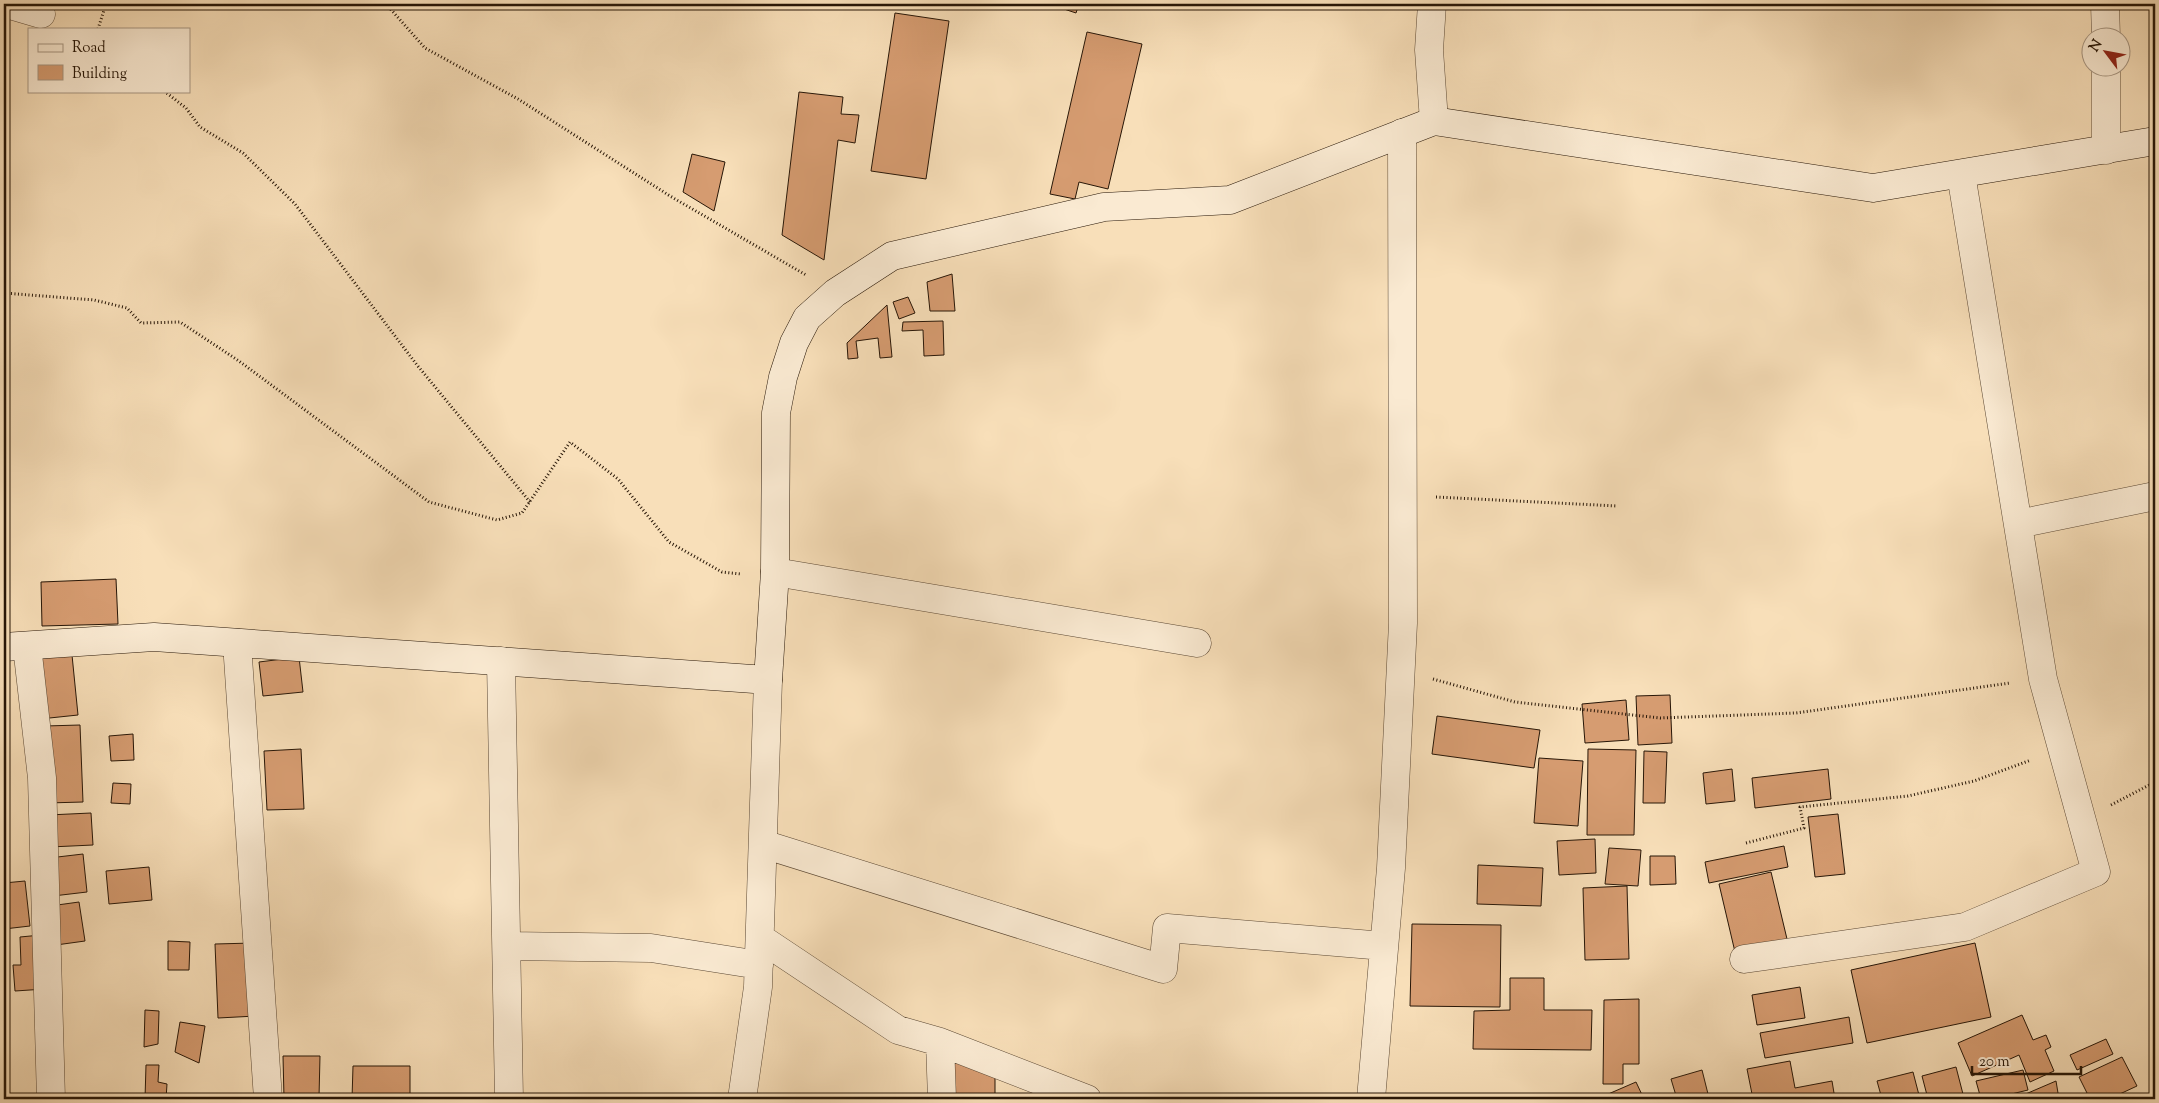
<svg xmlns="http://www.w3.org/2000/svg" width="2159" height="1103" viewBox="0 0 2159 1103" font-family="'Sorts Mill Goudy',serif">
	<rect width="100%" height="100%" fill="#f8dfb9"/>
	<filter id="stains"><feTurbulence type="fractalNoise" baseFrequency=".004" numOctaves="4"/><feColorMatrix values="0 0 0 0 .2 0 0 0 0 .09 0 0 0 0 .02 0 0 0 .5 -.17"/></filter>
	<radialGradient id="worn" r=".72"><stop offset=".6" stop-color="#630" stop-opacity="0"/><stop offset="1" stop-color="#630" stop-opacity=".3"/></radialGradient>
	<path fill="#d69c71" stroke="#271607" d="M 1049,4 L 1079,4 L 1076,13 Z
		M 895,13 L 949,21 L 926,179 L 871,171 Z
		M 1087,32 L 1142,44 L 1108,189 L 1079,182 L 1075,199 L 1050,194 Z
		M 799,92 L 843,97 L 841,114 L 859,115 L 855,143 L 838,140 L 824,260 L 782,235 Z
		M 692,154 L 725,162 L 714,211 L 683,192 Z
		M 952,274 L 955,311 L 930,311 L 927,282 Z
		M 908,297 L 915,313 L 899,319 L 893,302 Z
		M 887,305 L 892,357 L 880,358 L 878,338 L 856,341 L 858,358 L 848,359 L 847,343 Z
		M 943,321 L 944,355 L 924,356 L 923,330 L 902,331 L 903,322 Z
		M 116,579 L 118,624 L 42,626 L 41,582 Z
		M 72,655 L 78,715 L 40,719 L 35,659 Z
		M 299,657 L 303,692 L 263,696 L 259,662 Z
		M 1670,695 L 1672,743 L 1638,745 L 1636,696 Z
		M 1626,700 L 1629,740 L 1585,743 L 1582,704 Z
		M 1437,716 L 1540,730 L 1534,768 L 1432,754 Z
		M 80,725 L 83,802 L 47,803 L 45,726 Z
		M 133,734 L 134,760 L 111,761 L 109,736 Z
		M 301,749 L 304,809 L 267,810 L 264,751 Z
		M 1588,749 L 1636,750 L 1634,835 L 1587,835 Z
		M 1644,751 L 1667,752 L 1665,803 L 1643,803 Z
		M 1539,758 L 1583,761 L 1578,826 L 1534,823 Z
		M 1732,769 L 1735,801 L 1706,804 L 1703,773 Z
		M 1828,769 L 1831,799 L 1755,808 L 1752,778 Z
		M 113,783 L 131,784 L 130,804 L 111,803 Z
		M 91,813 L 93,845 L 50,847 L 48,815 Z
		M 1838,814 L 1845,874 L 1815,877 L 1808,817 Z
		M 1595,839 L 1596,873 L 1559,875 L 1557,841 Z
		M 1784,846 L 1788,867 L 1709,883 L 1705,862 Z
		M 1609,848 L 1641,850 L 1638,886 L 1605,884 Z
		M 83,854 L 87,892 L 53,896 L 49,858 Z
		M 1650,856 L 1675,856 L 1676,884 L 1650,885 Z
		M 1478,865 L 1543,868 L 1541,906 L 1477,904 Z
		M 149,867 L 152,900 L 109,904 L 106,871 Z
		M 1771,872 L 1787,939 L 1735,952 L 1719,884 Z
		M 25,881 L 30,926 L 4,929 L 4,883 Z
		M 1627,886 L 1629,959 L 1585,960 L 1583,888 Z
		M 79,902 L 85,941 L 56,945 L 50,906 Z
		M 1412,924 L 1501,925 L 1500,1007 L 1410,1006 Z
		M 41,935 L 45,989 L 15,991 L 13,965 L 21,965 L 20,937 Z
		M 168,941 L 190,942 L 189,970 L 168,970 Z
		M 253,943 L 256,1016 L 218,1018 L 215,944 Z
		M 1975,943 L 1991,1017 L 1867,1043 L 1851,970 Z
		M 1510,978 L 1544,978 L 1544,1010 L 1592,1010 L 1591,1050 L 1473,1049 L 1474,1011 L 1510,1010 Z
		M 1800,987 L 1805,1018 L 1757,1025 L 1752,995 Z
		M 1639,999 L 1639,1064 L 1623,1064 L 1623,1084 L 1603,1084 L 1604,1000 Z
		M 145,1010 L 159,1011 L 158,1044 L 144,1047 Z
		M 2022,1015 L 2033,1040 L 2046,1035 L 2051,1047 L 2045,1050 L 2054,1071 L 2030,1082 L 2019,1055 L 1972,1076 L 1958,1043 Z
		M 1849,1017 L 1853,1043 L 1765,1058 L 1760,1033 Z
		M 180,1022 L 205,1026 L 199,1063 L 175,1052 Z
		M 2106,1039 L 2113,1054 L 2077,1070 L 2070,1055 Z
		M 948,1052 L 995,1069 L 995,1099 L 949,1099 Z
		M 283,1056 L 320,1056 L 319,1097 L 284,1098 Z
		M 2122,1057 L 2137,1086 L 2109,1099 L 2090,1099 L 2079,1077 Z
		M 1790,1061 L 1795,1088 L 1832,1081 L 1835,1099 L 1753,1099 L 1747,1069 Z
		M 146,1065 L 159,1065 L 158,1082 L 167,1084 L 166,1099 L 145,1099 Z
		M 353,1066 L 410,1066 L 410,1099 L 352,1099 Z
		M 1956,1067 L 1964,1098 L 1928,1099 L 1922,1076 Z
		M 1702,1070 L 1709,1098 L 1677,1099 L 1671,1079 Z
		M 2023,1070 L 2028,1090 L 1991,1099 L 1981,1099 L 1976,1081 Z
		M 1913,1072 L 1920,1099 L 1882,1099 L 1877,1081 Z
		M 2056,1081 L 2059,1099 L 2014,1099 Z
		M 1636,1082 L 1644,1099 L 1600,1099 L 1599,1098 Z"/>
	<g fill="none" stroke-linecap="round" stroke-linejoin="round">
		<g stroke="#5b4834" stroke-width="29">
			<path id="street" d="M 7,4 L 41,14
				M 1432,4 L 1429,50 L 1434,121
				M 2105,4 L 2106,38
				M 2106,68 L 2106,150
				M 2018,524 L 2155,496
				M 775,572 L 1197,643
				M 237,643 L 268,1099
				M 27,646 L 42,778 L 51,1099
				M 501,661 L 509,1099
				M 763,844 L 1163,969 L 1167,928 L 1384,946
				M 760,938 L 898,1030 L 940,1042 L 1087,1099
				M 507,946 L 651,948 L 759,965
				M 1744,959 L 1965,927 L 2096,872 L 2043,679 L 1961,174
				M 940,1042 L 942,1099
				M 742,1099 L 758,987 L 768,680
				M 1371,1099 L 1391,868 L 1403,623 L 1402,133"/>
		</g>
		<g stroke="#271607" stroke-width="29">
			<path id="secondary" d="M 4,647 L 154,637 L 768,680 L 775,572 L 776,413 L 783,377 L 794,343 L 807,318 L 835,293 L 892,256 L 1104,207 L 1230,200 L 1434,121 L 1873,188 L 2155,141"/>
		</g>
		<path stroke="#271607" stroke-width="3" stroke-dasharray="1 2.5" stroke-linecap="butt" d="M 386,4 L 425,48 L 518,99 L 670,196 L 806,275
			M 98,29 L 106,4
			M 164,91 L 186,108 L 200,127 L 243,153 L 295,204 L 417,365 L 530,502
			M 4,293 L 94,300 L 127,308 L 141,323 L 180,322 L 239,361 L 429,502 L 497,520 L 522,513 L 570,442 L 618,479 L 669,542 L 722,572 L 741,574
			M 1436,497 L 1617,506
			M 1433,679 L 1515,702 L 1660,718 L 1796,713 L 2010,683
			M 2111,805 L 2155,782
			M 1746,843 L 1804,828 L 1800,807 L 1908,796 L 1974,781 L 2031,760"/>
		<use href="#street" stroke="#faead2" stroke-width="28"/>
		<use href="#secondary" stroke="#faead2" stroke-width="28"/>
	</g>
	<rect width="2159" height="1103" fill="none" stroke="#f8dfb9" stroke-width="20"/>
	<rect x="5" y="5" width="2149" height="1093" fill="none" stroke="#271607" stroke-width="2.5"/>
	<rect x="10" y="10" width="2139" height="1083" fill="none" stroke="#271607"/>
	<rect x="28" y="28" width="162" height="65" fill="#faead2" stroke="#a69581"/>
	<rect x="38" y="44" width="25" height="8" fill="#faead2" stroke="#a69581"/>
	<text x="72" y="52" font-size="15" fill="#271607">Road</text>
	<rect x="38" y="65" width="25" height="15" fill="#d69c71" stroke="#a69581"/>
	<text x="72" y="78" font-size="15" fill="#271607">Building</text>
	<g transform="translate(2106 52) rotate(302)"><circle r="24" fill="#faead2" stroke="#a69581"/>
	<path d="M0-4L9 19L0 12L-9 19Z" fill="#8f2418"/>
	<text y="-8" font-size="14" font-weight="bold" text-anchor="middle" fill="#271607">N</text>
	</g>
	<path d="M1972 1066v8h109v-8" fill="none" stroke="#271607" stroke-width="2.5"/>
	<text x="1979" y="1066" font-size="15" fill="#271607" stroke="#faead2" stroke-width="4" paint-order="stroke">20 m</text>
	<rect width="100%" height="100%" filter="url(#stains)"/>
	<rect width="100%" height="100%" fill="url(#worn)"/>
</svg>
